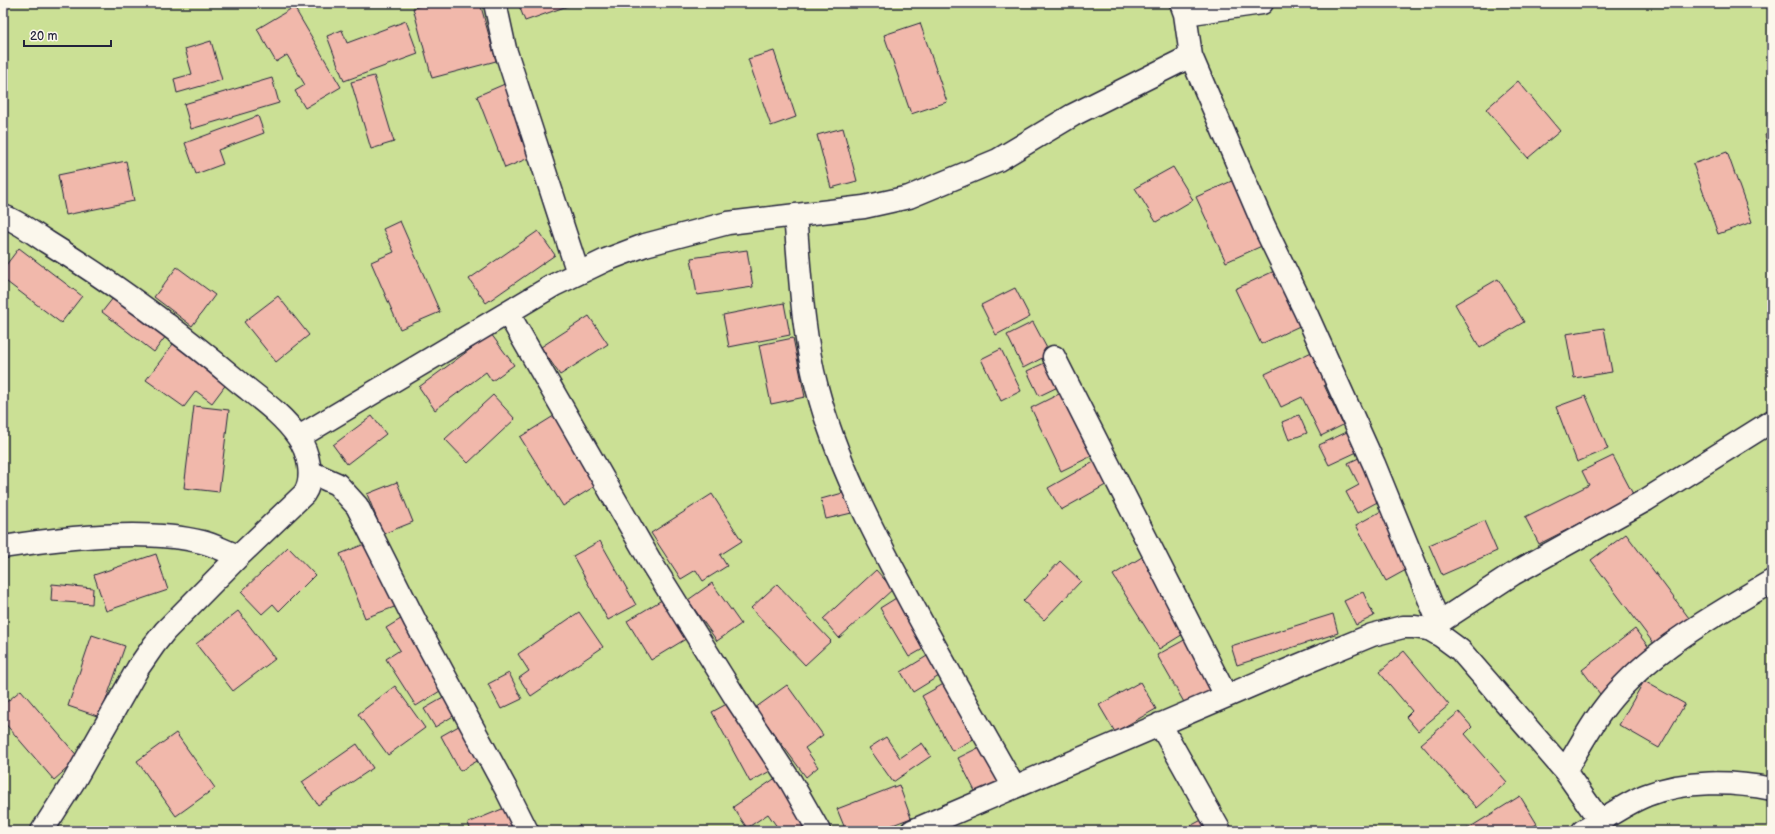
<svg xmlns="http://www.w3.org/2000/svg" width="1775" height="834" viewBox="0 0 1775 834" font-family="'Balsamiq Sans',sans-serif">
	<rect width="100%" height="100%" fill="#f8e4d8"/>
	<filter id="ink" filterUnits="userSpaceOnUse"><feTurbulence type="fractalNoise" baseFrequency=".025" numOctaves="2"/><feDisplacementMap in="SourceGraphic" scale="8" xChannelSelector="R" yChannelSelector="G"/><feConvolveMatrix kernelMatrix="1 2 1 2 8 2 1 2 1" color-interpolation-filters="sRGB"/></filter>
	<g filter="url(#ink)">
		<path fill="#cbe095" stroke="#768168" d="M 3,3 L 1772,3 L 1772,831 L 3,831 Z"/>
		<path fill="#f1b8ab" stroke="#22223b" d="M 430,3 L 480,3 L 496,61 L 432,78 L 413,8 Z
			M 518,3 L 576,3 L 525,21 Z
			M 677,3 L 693,3 L 679,8 Z
			M 294,7 L 341,87 L 305,108 L 295,91 L 305,85 L 287,55 L 276,62 L 257,29 Z
			M 406,21 L 418,54 L 344,81 L 327,36 L 342,30 L 347,43 Z
			M 920,23 L 947,102 L 911,114 L 884,35 Z
			M 211,41 L 222,80 L 177,93 L 174,79 L 192,74 L 185,49 Z
			M 774,51 L 796,117 L 771,126 L 748,59 Z
			M 374,76 L 394,142 L 371,149 L 351,82 Z
			M 272,78 L 279,103 L 191,129 L 184,104 Z
			M 1518,81 L 1560,131 L 1528,158 L 1486,109 Z
			M 507,83 L 536,155 L 505,168 L 477,96 Z
			M 258,116 L 264,133 L 218,150 L 223,164 L 196,174 L 185,143 Z
			M 843,128 L 857,181 L 831,188 L 817,135 Z
			M 1772,133 L 1772,161 L 1765,135 Z
			M 1727,152 L 1752,222 L 1718,234 L 1693,164 Z
			M 126,161 L 134,201 L 66,215 L 58,175 Z
			M 1173,167 L 1193,200 L 1156,222 L 1135,188 Z
			M 1234,180 L 1264,245 L 1226,262 L 1196,197 Z
			M 400,221 L 440,312 L 400,329 L 371,262 L 394,252 L 383,229 Z
			M 538,231 L 555,255 L 486,303 L 469,279 Z
			M 19,248 L 82,296 L 61,323 L 3,279 L 3,269 Z
			M 747,250 L 753,287 L 697,295 L 691,258 Z
			M 177,267 L 215,295 L 192,326 L 154,297 Z
			M 1281,268 L 1306,323 L 1261,344 L 1235,289 Z
			M 1498,279 L 1524,322 L 1480,348 L 1455,304 Z
			M 1015,288 L 1030,317 L 996,335 L 981,305 Z
			M 117,293 L 169,332 L 154,352 L 102,312 Z
			M 278,296 L 309,335 L 276,362 L 244,322 Z
			M 784,303 L 790,335 L 729,347 L 723,315 Z
			M 589,316 L 608,344 L 560,375 L 541,347 Z
			M 1033,322 L 1050,354 L 1023,368 L 1007,335 Z
			M 1604,328 L 1612,372 L 1574,378 L 1566,334 Z
			M 491,334 L 514,365 L 492,381 L 486,372 L 435,410 L 419,387 Z
			M 793,338 L 805,397 L 771,404 L 759,345 Z
			M 173,344 L 227,383 L 212,403 L 196,391 L 184,407 L 146,380 Z
			M 1001,349 L 1021,391 L 1001,401 L 981,359 Z
			M 1318,349 L 1333,381 L 1324,385 L 1343,425 L 1321,436 L 1302,397 L 1281,407 L 1265,374 Z
			M 1051,360 L 1064,384 L 1039,396 L 1027,371 Z
			M 1067,390 L 1098,453 L 1061,471 L 1031,408 Z
			M 493,395 L 515,419 L 468,463 L 445,439 Z
			M 1586,396 L 1608,449 L 1577,462 L 1556,407 Z
			M 194,406 L 229,410 L 219,492 L 184,488 Z
			M 557,414 L 600,483 L 563,506 L 520,437 Z
			M 1299,415 L 1307,433 L 1289,440 L 1282,422 Z
			M 372,416 L 386,434 L 347,464 L 333,445 Z
			M 1347,432 L 1357,452 L 1329,465 L 1319,445 Z
			M 1613,456 L 1634,496 L 1539,544 L 1525,517 L 1589,485 L 1582,471 Z
			M 1361,457 L 1383,499 L 1357,513 L 1346,492 L 1359,485 L 1348,463 Z
			M 1099,459 L 1111,482 L 1061,510 L 1048,488 Z
			M 397,482 L 413,522 L 383,534 L 367,494 Z
			M 850,491 L 856,512 L 826,519 L 821,499 Z
			M 712,494 L 742,541 L 720,555 L 727,566 L 703,581 L 696,570 L 681,579 L 651,533 Z
			M 1385,509 L 1415,565 L 1386,581 L 1356,525 Z
			M 1484,521 L 1497,551 L 1442,575 L 1429,545 Z
			M 1626,534 L 1692,622 L 1657,648 L 1591,560 Z
			M 372,541 L 397,606 L 365,618 L 340,554 Z
			M 600,541 L 636,605 L 608,620 L 573,556 Z
			M 288,547 L 315,575 L 279,611 L 273,604 L 262,614 L 241,592 Z
			M 156,554 L 168,590 L 106,611 L 94,575 Z
			M 1142,557 L 1188,631 L 1159,649 L 1113,575 Z
			M 1060,561 L 1081,581 L 1044,620 L 1023,601 Z
			M 876,570 L 893,589 L 839,638 L 823,619 Z
			M 712,583 L 741,624 L 717,641 L 688,600 Z
			M 52,584 L 93,588 L 92,604 L 51,601 Z
			M 777,584 L 831,641 L 805,665 L 751,608 Z
			M 1363,592 L 1374,616 L 1356,625 L 1344,601 Z
			M 901,595 L 930,645 L 909,657 L 880,608 Z
			M 665,598 L 689,637 L 651,660 L 627,621 Z
			M 238,611 L 275,659 L 233,691 L 196,644 Z
			M 579,612 L 603,647 L 531,696 L 519,678 L 529,671 L 518,654 Z
			M 1333,614 L 1338,633 L 1237,665 L 1231,646 Z
			M 404,617 L 448,686 L 416,706 L 386,659 L 400,650 L 386,628 Z
			M 1635,629 L 1653,653 L 1600,694 L 1582,670 Z
			M 92,635 L 125,646 L 100,717 L 68,706 Z
			M 1190,637 L 1218,686 L 1185,704 L 1157,655 Z
			M 1404,651 L 1449,705 L 1418,731 L 1406,717 L 1412,711 L 1379,672 Z
			M 932,653 L 944,673 L 913,692 L 901,672 Z
			M 509,673 L 522,699 L 501,709 L 488,684 Z
			M 949,681 L 979,736 L 952,751 L 922,696 Z
			M 1644,681 L 1685,704 L 1659,748 L 1619,725 Z
			M 1140,682 L 1156,709 L 1115,732 L 1099,705 Z
			M 787,685 L 823,735 L 805,748 L 818,767 L 806,777 L 755,708 Z
			M 395,686 L 425,728 L 388,755 L 358,714 Z
			M 21,690 L 79,758 L 54,780 L 3,721 L 3,705 Z
			M 450,694 L 460,712 L 435,727 L 424,709 Z
			M 734,700 L 772,770 L 750,782 L 712,712 Z
			M 1459,712 L 1472,727 L 1465,734 L 1507,782 L 1477,808 L 1421,744 Z
			M 464,723 L 484,757 L 460,771 L 441,736 Z
			M 176,733 L 215,788 L 176,816 L 137,761 Z
			M 886,737 L 900,758 L 922,743 L 931,756 L 893,782 L 869,748 Z
			M 357,744 L 373,768 L 318,805 L 302,782 Z
			M 984,745 L 1003,783 L 977,795 L 958,758 Z
			M 780,775 L 814,831 L 780,831 L 768,814 L 747,828 L 733,807 Z
			M 899,785 L 911,818 L 877,831 L 846,831 L 837,809 Z
			M 1520,796 L 1537,824 L 1525,831 L 1464,831 Z
			M 507,807 L 517,831 L 471,831 L 468,823 Z
			M 1209,816 L 1218,831 L 1181,831 Z
			M 579,825 L 583,831 L 570,831 Z"/>
		<g fill="none" stroke-linecap="round" stroke-linejoin="round">
			<g stroke="#22223b" stroke-width="25">
				<path id="minor" d="M 495,3 L 505,49 L 578,273
					M 1181,3 L 1185,14 L 1191,56
					M 1185,14 L 1262,3
					M 795,215 C 800,272 802,332 817,388 C 836,460 871,528 906,593 C 941,659 978,723 1014,787
					M 3,216 C 18,221 34,234 47,242 C 115,284 180,332 240,383 C 260,399 283,415 298,437 C 308,451 315,478 304,494 L 239,556 L 165,631 L 154,645 L 138,668 L 74,781 L 42,831
					M 508,313 L 652,564 L 735,697 L 791,782 L 819,831
					M 1054,357 L 1226,696
					M 299,437 L 554,285 L 606,260 L 645,245 L 728,223 L 864,207 L 909,197 L 998,160 L 1073,115 L 1191,56 L 1264,226 L 1306,313 L 1374,464 L 1439,623
					M 310,472 L 337,484 L 357,506 L 415,621 L 506,789 L 527,831
					M 3,547 C 60,538 146,528 202,542 C 214,545 227,552 239,556
					M 1429,629 L 1513,574 L 1646,500 L 1772,421
					M 1160,724 L 1220,831
					M 1565,771 C 1577,751 1588,730 1602,711 C 1644,653 1712,617 1772,581
					M 912,831 L 1290,669 L 1372,635 L 1403,627 L 1414,627 L 1429,629 L 1441,636 L 1460,650 L 1565,771 L 1600,821
					M 1583,831 C 1603,820 1626,803 1647,795 C 1686,780 1732,781 1772,789"/>
			</g>
			<use href="#minor" stroke="#fbf7ec" stroke-width="22"/>
		</g>
	</g>
	<rect width="1775" height="834" fill="none" stroke="#fbf7ec" stroke-width="16"/>
	<rect x="8" y="8" width="1759" height="818" fill="none" stroke="#22223b" stroke-width="1.5" filter="url(#ink)"/>
	<path d="M24 40v6h87v-6" fill="none" stroke="#22223b" stroke-width="2"/>
	<text x="30" y="40" font-size="12" fill="#22223b" stroke="#fbf7ec" stroke-width="3" paint-order="stroke">20 m</text>
</svg>
